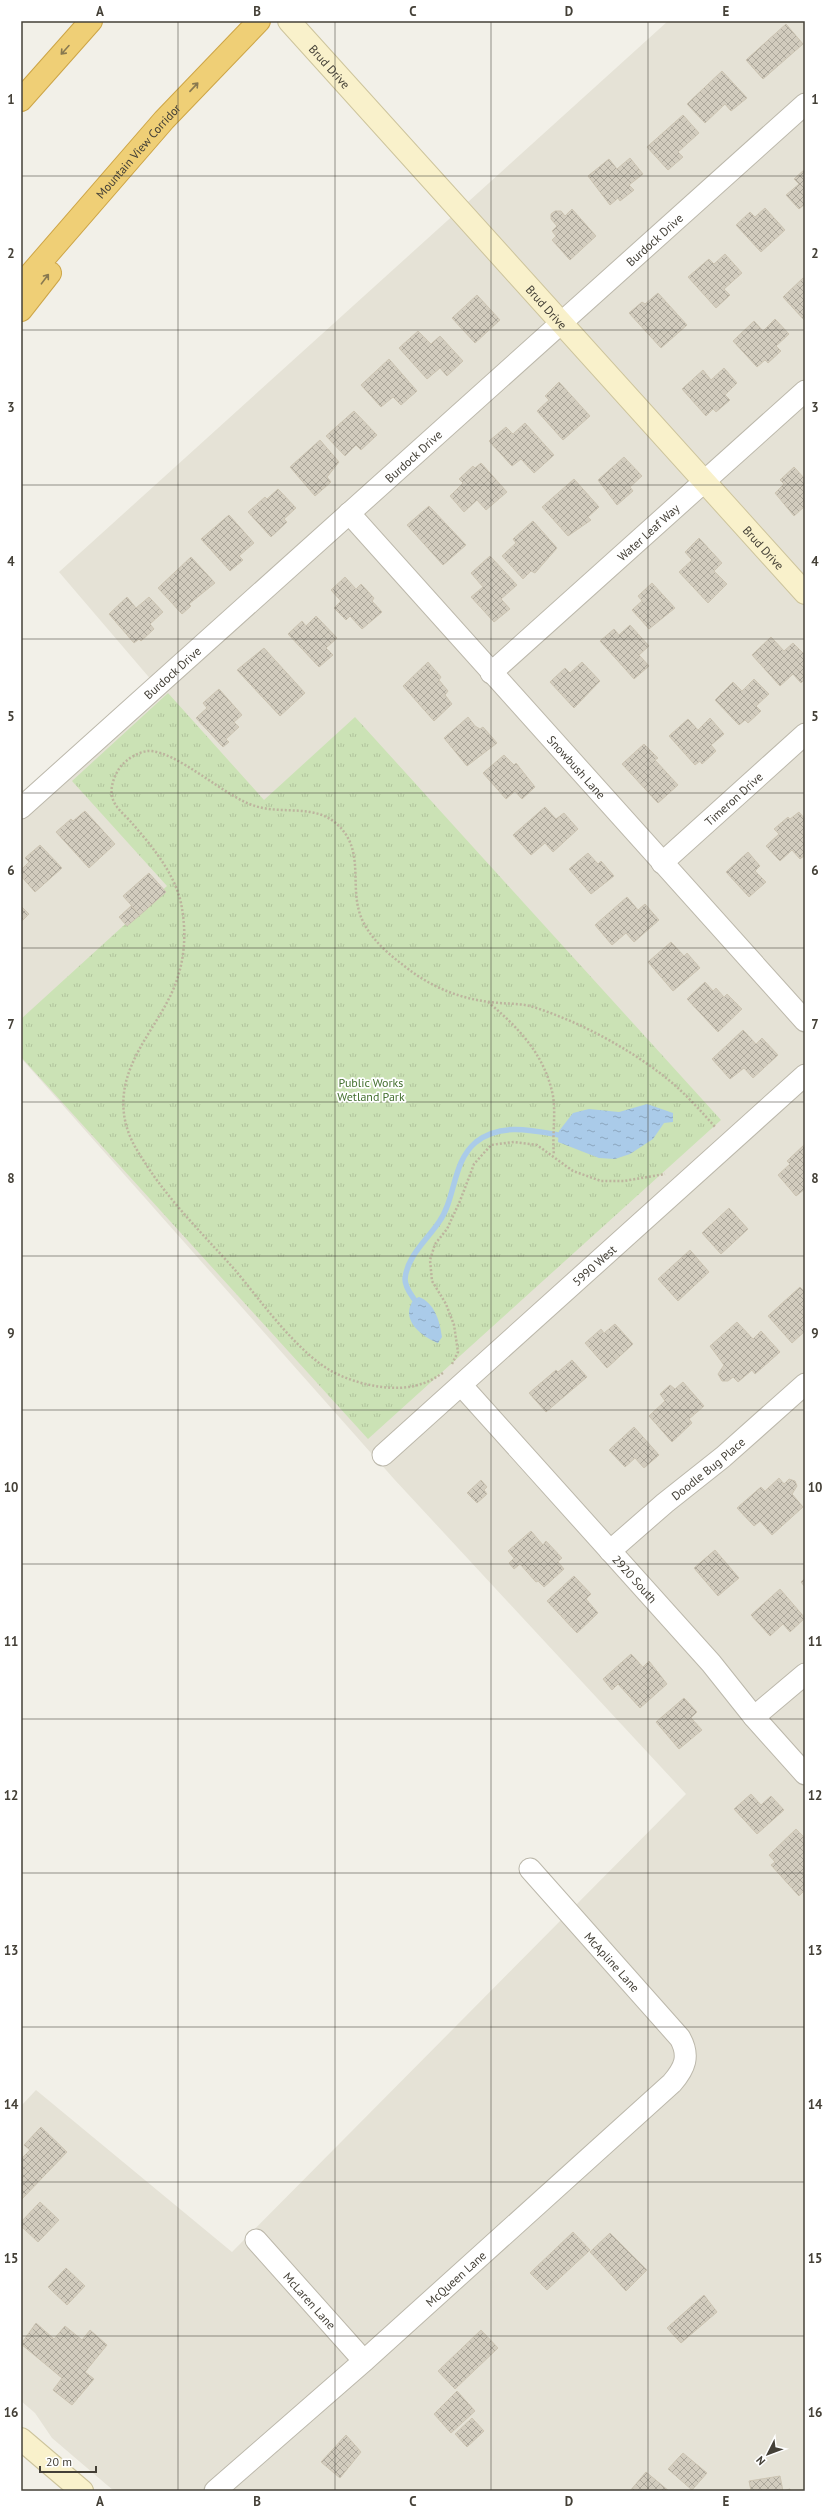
<svg xmlns="http://www.w3.org/2000/svg" width="826" height="2512" viewBox="0 0 826 2512" font-family="'PT Sans',sans-serif">
	<defs>
		<pattern id="grass-tufts" width="24" height="20" patternUnits="userSpaceOnUse"><rect width="24" height="20" fill="#cbe2b5"/><path d="M3 7l-1-3M5 7V3M7 7l1-3M15 17l-1-3M17 17v-4M19 17l1-3" fill="none" stroke="#b0c39c"/></pattern>
		<pattern id="water-ripples" width="26" height="14" patternUnits="userSpaceOnUse"><rect width="26" height="14" fill="#aacbe9"/><path d="M2 4q2-2 4 0t4 0M15 11q2-2 4 0t4 0" fill="none" stroke="#8ca6be"/></pattern>
		<pattern id="building-cross-hatch" width="8" height="8" patternUnits="userSpaceOnUse"><rect width="8" height="8" fill="#d2ccbe"/><path d="M0 0l8 8M0 8l8-8" fill="none" stroke="#aca79b"/></pattern>
	</defs>
	<rect width="100%" height="100%" fill="#f2f0e8"/>
	<path fill="#e5e2d6" d="M 668,21 L 805,21 L 805,2491 L 114,2491 L 52,2438 L 35,2413 L 21,2401 L 21,2106 L 36,2090 L 232,2252 L 686,1794 L 394,1479 L 21,1058 L 21,810 L 153,682 L 59,572 Z"/>
	<path fill="url(#grass-tufts)" d="M 168,693 L 264,800 L 355,717 L 721,1120 L 368,1439 L 21,1057 L 21,1019 L 167,886 L 72,781 Z"/>
	<path fill="url(#water-ripples)" d="M 647,1104 L 673,1113 L 673,1122 L 664,1123 L 653,1139 L 630,1154 L 615,1159 L 599,1158 L 558,1142 L 559,1131 L 573,1113 L 589,1109 L 619,1112 Z
		M 419,1297 C 435,1303 440,1322 442,1337 L 438,1343 C 421,1336 399,1319 414,1299 Z"/>
	<g fill="none" stroke-linecap="round" stroke-linejoin="round">
		<path stroke="#aacbe9" stroke-width="5.5" d="M 414,1299 C 410,1293 405,1287 405,1279 C 407,1256 427,1240 439,1222 C 456,1198 452,1162 476,1142 C 500,1123 531,1130 559,1135"/>
	</g>
	<path fill="url(#building-cross-hatch)" stroke="#ccc4b2" d="M 786,24 L 803,44 L 763,79 L 746,60 Z
		M 722,71 L 747,98 L 731,111 L 725,104 L 705,123 L 687,104 Z
		M 683,115 L 699,133 L 678,152 L 683,157 L 668,170 L 647,147 Z
		M 630,158 L 643,174 L 629,185 L 634,190 L 620,201 L 618,198 L 610,205 L 588,176 L 609,159 L 617,169 Z
		M 805,169 L 805,204 L 799,209 L 786,195 L 799,184 L 794,179 Z
		M 765,208 L 785,230 L 761,252 L 736,225 L 750,212 L 755,217 Z
		M 572,209 L 596,236 L 570,260 L 552,240 L 556,236 L 552,231 L 557,226 L 551,219 L 551,214 L 555,211 L 561,211 L 565,216 Z
		M 725,254 L 742,273 L 724,289 L 730,295 L 716,308 L 688,277 L 709,259 L 714,264 Z
		M 803,278 L 805,279 L 805,321 L 783,297 Z
		M 658,293 L 687,325 L 661,348 L 629,313 L 642,302 L 645,304 Z
		M 477,295 L 500,320 L 475,343 L 452,318 Z
		M 775,319 L 789,334 L 776,346 L 781,351 L 768,363 L 765,360 L 757,367 L 733,341 L 754,321 L 763,331 Z
		M 418,331 L 431,344 L 440,336 L 463,361 L 447,376 L 440,368 L 427,379 L 399,348 Z
		M 389,359 L 417,391 L 401,405 L 393,397 L 381,407 L 361,385 Z
		M 724,368 L 737,383 L 725,395 L 730,400 L 716,412 L 713,409 L 706,416 L 682,389 L 703,370 L 711,380 Z
		M 559,382 L 590,416 L 563,440 L 537,411 L 549,400 L 545,396 Z
		M 354,411 L 377,435 L 361,450 L 356,445 L 345,456 L 326,436 Z
		M 525,423 L 554,455 L 534,473 L 521,459 L 512,466 L 489,441 L 506,427 L 513,434 Z
		M 320,440 L 339,462 L 327,477 L 331,482 L 315,496 L 290,467 Z
		M 624,457 L 642,476 L 630,487 L 633,491 L 617,505 L 598,480 Z
		M 481,463 L 507,492 L 486,510 L 477,500 L 464,512 L 450,496 L 463,483 L 459,479 L 473,466 L 475,468 Z
		M 794,467 L 805,479 L 805,506 L 794,516 L 775,493 L 784,484 L 780,480 Z
		M 574,479 L 599,507 L 588,517 L 591,520 L 568,536 L 542,507 Z
		M 278,489 L 296,508 L 284,519 L 287,522 L 271,537 L 248,512 L 265,497 L 267,499 Z
		M 429,506 L 466,545 L 443,565 L 407,525 Z
		M 229,515 L 254,543 L 239,556 L 243,560 L 230,571 L 201,539 Z
		M 533,521 L 557,548 L 535,573 L 531,571 L 523,579 L 502,556 L 516,543 L 513,539 Z
		M 699,538 L 722,563 L 714,571 L 727,584 L 708,603 L 679,572 L 692,560 L 685,552 Z
		M 490,556 L 517,585 L 501,599 L 510,609 L 494,622 L 471,597 L 483,587 L 471,573 Z
		M 191,557 L 215,583 L 189,604 L 191,606 L 182,614 L 158,588 Z
		M 345,577 L 356,589 L 361,584 L 374,598 L 372,601 L 382,612 L 362,629 L 350,616 L 346,620 L 334,608 L 341,601 L 331,590 Z
		M 652,583 L 675,608 L 649,629 L 632,610 L 642,601 L 638,596 Z
		M 127,597 L 136,608 L 149,597 L 163,612 L 150,624 L 154,629 L 141,641 L 139,639 L 134,643 L 109,614 Z
		M 316,616 L 337,638 L 326,648 L 333,655 L 319,667 L 288,634 L 302,621 L 306,626 Z
		M 630,625 L 649,646 L 639,655 L 649,666 L 634,679 L 600,641 L 614,629 L 619,635 Z
		M 771,637 L 784,651 L 793,643 L 805,655 L 805,679 L 801,683 L 793,674 L 780,686 L 752,655 Z
		M 264,648 L 305,693 L 280,716 L 237,670 Z
		M 428,662 L 441,677 L 439,680 L 448,691 L 445,695 L 452,704 L 434,721 L 403,686 Z
		M 582,662 L 600,681 L 574,708 L 550,682 L 565,668 L 570,673 Z
		M 754,679 L 769,694 L 756,706 L 761,711 L 748,723 L 745,720 L 739,725 L 715,700 L 733,682 L 742,691 Z
		M 219,689 L 242,715 L 234,722 L 239,727 L 226,739 L 229,742 L 223,747 L 196,718 L 207,708 L 203,703 Z
		M 468,717 L 475,726 L 480,729 L 483,727 L 497,743 L 467,766 L 444,738 Z
		M 710,718 L 724,734 L 711,745 L 716,751 L 702,764 L 700,761 L 695,765 L 669,736 L 688,719 L 698,730 Z
		M 644,744 L 658,758 L 655,760 L 678,785 L 658,803 L 622,764 Z
		M 504,755 L 514,765 L 516,763 L 535,787 L 522,799 L 515,791 L 506,799 L 483,773 Z
		M 545,807 L 556,819 L 564,813 L 578,829 L 553,852 L 545,843 L 531,855 L 513,835 Z
		M 85,811 L 115,844 L 89,868 L 56,832 L 71,819 L 73,821 Z
		M 799,812 L 805,819 L 805,855 L 800,859 L 792,850 L 780,861 L 766,846 L 779,834 L 774,829 L 788,817 L 790,819 Z
		M 40,845 L 62,868 L 35,892 L 21,876 L 21,870 L 29,862 L 25,858 Z
		M 748,852 L 760,866 L 755,871 L 766,882 L 749,897 L 726,872 Z
		M 588,853 L 598,864 L 601,861 L 614,876 L 591,894 L 569,869 Z
		M 149,873 L 166,892 L 140,915 L 123,896 Z
		M 627,897 L 638,910 L 645,904 L 659,920 L 634,942 L 626,933 L 612,945 L 595,925 Z
		M 21,906 L 29,914 L 21,922 Z
		M 131,906 L 140,915 L 127,926 L 119,917 Z
		M 671,942 L 684,956 L 687,953 L 700,968 L 673,991 L 648,962 Z
		M 705,982 L 713,991 L 716,988 L 724,997 L 727,994 L 742,1009 L 718,1032 L 687,999 Z
		M 743,1030 L 756,1044 L 762,1038 L 778,1055 L 753,1078 L 744,1068 L 730,1079 L 712,1059 Z
		M 805,1144 L 805,1189 L 796,1196 L 778,1175 L 790,1164 L 787,1161 Z
		M 729,1208 L 748,1229 L 721,1254 L 702,1233 Z
		M 690,1250 L 709,1272 L 678,1301 L 658,1279 Z
		M 800,1287 L 805,1292 L 805,1331 L 792,1343 L 768,1316 Z
		M 737,1322 L 753,1339 L 761,1331 L 780,1352 L 755,1374 L 752,1370 L 738,1382 L 733,1377 L 728,1381 L 722,1381 L 718,1374 L 724,1365 L 710,1346 Z
		M 615,1324 L 633,1344 L 607,1368 L 585,1343 L 601,1329 L 604,1333 Z
		M 572,1360 L 587,1377 L 546,1412 L 529,1393 L 556,1370 L 558,1372 Z
		M 683,1382 L 704,1406 L 689,1419 L 692,1423 L 672,1442 L 649,1416 L 665,1401 L 660,1394 L 670,1385 L 675,1389 Z
		M 634,1427 L 659,1455 L 644,1468 L 635,1458 L 625,1467 L 609,1450 Z
		M 779,1478 L 784,1484 L 789,1479 L 795,1481 L 797,1486 L 792,1494 L 803,1507 L 772,1535 L 760,1521 L 754,1526 L 737,1508 L 761,1487 L 765,1491 Z
		M 481,1480 L 487,1487 L 484,1490 L 487,1494 L 477,1503 L 467,1493 Z
		M 531,1531 L 543,1545 L 546,1541 L 562,1558 L 558,1562 L 564,1569 L 544,1587 L 538,1581 L 536,1582 L 520,1564 L 514,1569 L 509,1563 L 514,1558 L 508,1551 Z
		M 715,1550 L 739,1578 L 718,1596 L 694,1568 Z
		M 574,1576 L 591,1594 L 586,1599 L 598,1613 L 577,1633 L 547,1601 Z
		M 805,1578 L 805,1587 L 801,1582 Z
		M 780,1589 L 805,1618 L 790,1632 L 783,1624 L 770,1636 L 751,1615 Z
		M 631,1654 L 643,1667 L 649,1661 L 667,1684 L 640,1708 L 618,1684 L 612,1690 L 603,1679 Z
		M 684,1698 L 697,1712 L 691,1718 L 702,1730 L 679,1749 L 656,1722 Z
		M 751,1794 L 761,1805 L 771,1796 L 784,1810 L 757,1834 L 734,1809 Z
		M 796,1829 L 805,1838 L 805,1890 L 799,1896 L 771,1865 L 775,1862 L 769,1855 Z
		M 41,2127 L 67,2152 L 21,2200 L 21,2159 L 30,2150 L 24,2145 Z
		M 40,2202 L 59,2220 L 38,2242 L 21,2226 L 21,2222 Z
		M 573,2232 L 590,2250 L 547,2290 L 530,2273 Z
		M 610,2233 L 647,2270 L 626,2291 L 590,2252 Z
		M 66,2268 L 85,2286 L 67,2305 L 48,2287 Z
		M 704,2295 L 717,2312 L 681,2343 L 667,2328 Z
		M 36,2323 L 54,2339 L 65,2326 L 82,2340 L 90,2330 L 107,2345 L 85,2372 L 94,2379 L 72,2405 L 53,2390 L 62,2378 L 21,2344 Z
		M 481,2330 L 498,2348 L 455,2389 L 438,2371 Z
		M 457,2391 L 475,2411 L 451,2433 L 434,2414 Z
		M 472,2418 L 484,2431 L 467,2447 L 455,2434 Z
		M 346,2435 L 361,2452 L 340,2478 L 321,2462 Z
		M 683,2453 L 707,2473 L 692,2490 L 668,2469 Z
		M 646,2472 L 669,2491 L 630,2491 Z
		M 780,2476 L 783,2491 L 790,2489 L 790,2491 L 751,2491 L 749,2481 Z"/>
	<g fill="none" stroke-linecap="round" stroke-linejoin="round">
		<g stroke="#bcb8ab" stroke-width="23">
			<g id="street">
				<path id="s1" d="M 349,513 L 805,1021"/>
				<path id="s2" d="M 491,673 L 805,391"/>
				<path id="s3" d="M 21,808 L 805,104"/>
				<path id="s4" d="M 662,863 L 805,734"/>
				<path id="s5" d="M 462,1386 L 711,1663 L 754,1717 L 805,1774"/>
				<path id="s6" d="M 383,1455 L 805,1075"/>
				<path id="s7" d="M 610,1551 L 665,1503 L 723,1457 L 805,1384"/>
				<path d="M 754,1717 L 805,1674"/>
				<path id="s8" d="M 256,2240 L 364,2361"/>
				<path id="s9" d="M 215,2491 L 364,2361 L 672,2083 C 685,2068 690,2056 680,2038 L 530,1869"/>
			</g>
		</g>
		<g stroke="#cdc49c" stroke-width="24">
			<g id="secondary">
				<path id="s10" d="M 289,21 L 805,593"/>
				<path d="M 21,2439 L 82,2491"/>
			</g>
		</g>
		<g stroke="#cda547" stroke-width="24">
			<g id="highway">
				<path d="M 21,100 L 91,21"/>
				<path id="s11" d="M 21,285 L 164,120 L 259,21"/>
				<path d="M 21,310 L 50,273"/>
			</g>
		</g>
		<path stroke="#bdb49e" stroke-width="2.5" stroke-dasharray="2 2" stroke-linecap="butt" d="M 488,1002 C 519,1028 545,1055 553,1096 C 556,1115 552,1136 554,1155
			M 452,1364 L 458,1352 L 454,1325 L 446,1304 L 432,1281 L 430,1260 L 435,1244 L 447,1229 L 460,1201 L 474,1164 L 491,1145 L 514,1142 L 537,1145 L 573,1171 L 601,1181 L 624,1181 L 665,1174
			M 443,1373 C 436,1377 429,1382 421,1384 C 396,1393 359,1385 335,1373 C 299,1355 261,1301 235,1270 C 203,1234 167,1199 142,1158 C 133,1145 126,1130 124,1114 C 118,1065 155,1031 173,990 C 185,962 187,933 181,903 C 174,872 151,845 131,822 C 124,814 114,807 112,796 C 110,786 115,774 121,766 C 127,759 138,752 148,751 C 176,750 225,797 255,806 C 283,815 316,803 339,826 C 365,852 349,886 361,917 C 369,937 386,952 403,965 C 429,986 457,998 490,1002 C 504,1004 517,1003 530,1006 C 576,1020 627,1047 665,1077 C 684,1092 700,1110 716,1128"/>
		<use href="#street" stroke="#fff" stroke-width="21"/>
		<use href="#secondary" stroke="#f9f1cb" stroke-width="22"/>
		<use href="#highway" stroke="#efcf76" stroke-width="22"/>
	</g>
	<defs><path id="oneway-shaft" d="M-6 0H5M1.5-3L5.5 0L1.5 3" fill="none" stroke-width="1.6" stroke-linecap="round" stroke-linejoin="round"/></defs>
	<g stroke="#887950">
		<use href="#oneway-shaft" transform="translate(65 50) rotate(132)"/>
		<use href="#oneway-shaft" transform="translate(194 87) rotate(-47)"/>
		<use href="#oneway-shaft" transform="translate(45 279) rotate(-53)"/>
	</g>
	<path fill="none" stroke="#444037" stroke-width="1" stroke-opacity="0.55" d="M 178,21 L 178,2491M 335,21 L 335,2491M 491,21 L 491,2491M 648,21 L 648,2491M 21,176 L 805,176M 21,330 L 805,330M 21,485 L 805,485M 21,639 L 805,639M 21,793 L 805,793M 21,948 L 805,948M 21,1102 L 805,1102M 21,1256 L 805,1256M 21,1410 L 805,1410M 21,1564 L 805,1564M 21,1719 L 805,1719M 21,1873 L 805,1873M 21,2027 L 805,2027M 21,2182 L 805,2182M 21,2336 L 805,2336"/>
	<g text-anchor="middle" dominant-baseline="central" stroke-width="3.5" stroke-linejoin="round" paint-order="stroke">
		<g font-size="12" fill="#444037" stroke="#fff">
			<text stroke="none"><textPath href="#s10" startOffset="61">Brud Drive</textPath></text>
			<text stroke="none"><textPath href="#s11" startOffset="178">Mountain View Corridor</textPath></text>
			<text stroke="none"><textPath href="#s3" startOffset="851">Burdock Drive</textPath></text>
			<text stroke="none"><textPath href="#s10" startOffset="385">Brud Drive</textPath></text>
			<text stroke="none"><textPath href="#s3" startOffset="527">Burdock Drive</textPath></text>
			<text stroke="none"><textPath href="#s2" startOffset="211">Water Leaf Way</textPath></text>
			<text stroke="none"><textPath href="#s10" startOffset="709">Brud Drive</textPath></text>
			<text stroke="none"><textPath href="#s3" startOffset="203">Burdock Drive</textPath></text>
			<text stroke="none"><textPath href="#s1" startOffset="341">Snowbush Lane</textPath></text>
			<text stroke="none"><textPath href="#s4" startOffset="96">Timeron Drive</textPath></text>
			<text stroke="none"><textPath href="#s6" startOffset="284">5990 West</textPath></text>
			<text stroke="none"><textPath href="#s7" startOffset="128">Doodle Bug Place</textPath></text>
			<text stroke="none"><textPath href="#s5" startOffset="259">2920 South</textPath></text>
			<text transform="translate(612 1962) rotate(48)">McApline Lane</text>
			<text stroke="none"><textPath href="#s9" startOffset="321">McQueen Lane</textPath></text>
			<text stroke="none"><textPath href="#s8" startOffset="81">McLaren Lane</textPath></text>
		</g>
		<g font-size="12" fill="#447030" stroke="#fff">
			<text x="371" y="1082">Public Works<tspan x="371" dy="14">Wetland Park</tspan></text>
		</g>
	</g>
	<rect width="826" height="2512" fill="none" stroke="#ffffff" stroke-width="44"/>
	<g transform="translate(768 2454) rotate(228)" stroke="#ffffff" stroke-width="3" paint-order="stroke">
	<path d="M0-3L7 15L0 10L-7 15Z" fill="#444037"/>
	<text y="-6" font-size="11" font-weight="bold" text-anchor="middle" fill="#444037">N</text>
	</g>
	<path d="M40 2466v6h56v-6" fill="none" stroke="#444037" stroke-width="2"/>
	<text x="46" y="2466" font-size="12" fill="#444037" stroke="#ffffff" stroke-width="3" paint-order="stroke">20 m</text>
	<rect x="22" y="22" width="782" height="2468" fill="none" stroke="#444037" stroke-width="1.5"/>
	<g font-size="13" text-anchor="middle" font-weight="bold" fill="#444037">
		<text x="100" y="16">A</text>
		<text x="257" y="16">B</text>
		<text x="413" y="16">C</text>
		<text x="569" y="16">D</text>
		<text x="726" y="16">E</text>
		<text x="11" y="104">1</text>
		<text x="815" y="104">1</text>
		<text x="11" y="258">2</text>
		<text x="815" y="258">2</text>
		<text x="11" y="412">3</text>
		<text x="815" y="412">3</text>
		<text x="11" y="566">4</text>
		<text x="815" y="566">4</text>
		<text x="11" y="721">5</text>
		<text x="815" y="721">5</text>
		<text x="11" y="875">6</text>
		<text x="815" y="875">6</text>
		<text x="11" y="1029">7</text>
		<text x="815" y="1029">7</text>
		<text x="11" y="1183">8</text>
		<text x="815" y="1183">8</text>
		<text x="11" y="1338">9</text>
		<text x="815" y="1338">9</text>
		<text x="11" y="1492">10</text>
		<text x="815" y="1492">10</text>
		<text x="11" y="1646">11</text>
		<text x="815" y="1646">11</text>
		<text x="11" y="1800">12</text>
		<text x="815" y="1800">12</text>
		<text x="11" y="1955">13</text>
		<text x="815" y="1955">13</text>
		<text x="11" y="2109">14</text>
		<text x="815" y="2109">14</text>
		<text x="11" y="2263">15</text>
		<text x="815" y="2263">15</text>
		<text x="11" y="2417">16</text>
		<text x="815" y="2417">16</text>
		<text x="100" y="2506">A</text>
		<text x="257" y="2506">B</text>
		<text x="413" y="2506">C</text>
		<text x="569" y="2506">D</text>
		<text x="726" y="2506">E</text>
	</g>
</svg>
